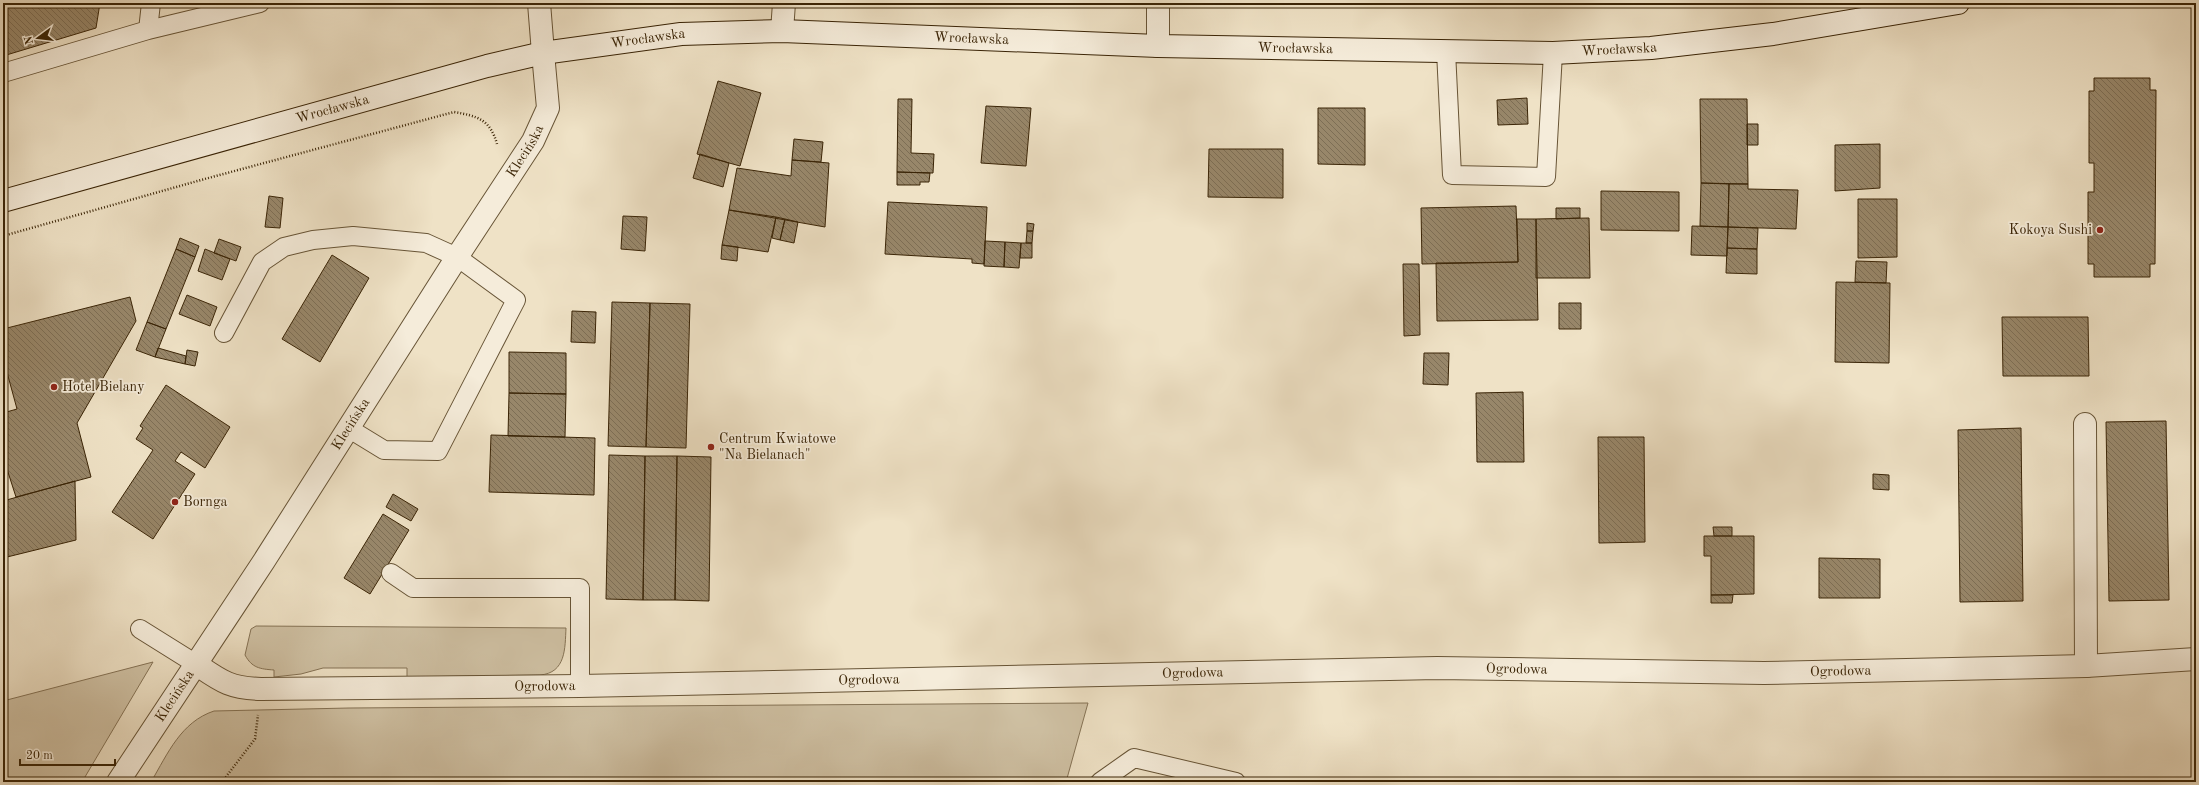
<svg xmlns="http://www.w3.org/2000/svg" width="2199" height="785" viewBox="0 0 2199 785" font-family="'Old Standard TT',serif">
	<defs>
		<pattern id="building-back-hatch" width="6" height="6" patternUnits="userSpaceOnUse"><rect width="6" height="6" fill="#98876a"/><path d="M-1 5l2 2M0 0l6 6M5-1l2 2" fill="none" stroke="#7d6e55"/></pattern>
	</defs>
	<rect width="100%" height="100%" fill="#efe2c6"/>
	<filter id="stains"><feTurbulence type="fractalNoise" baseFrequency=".005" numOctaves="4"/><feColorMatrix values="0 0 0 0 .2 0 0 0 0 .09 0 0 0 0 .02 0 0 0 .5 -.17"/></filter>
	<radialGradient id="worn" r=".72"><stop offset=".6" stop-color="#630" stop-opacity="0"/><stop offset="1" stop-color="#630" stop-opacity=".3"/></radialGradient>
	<path fill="#d0c2a5" stroke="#857356" d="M 256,626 L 566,628 C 565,648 566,673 540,675 L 407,677 L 407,668 L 323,668 L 301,674 L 274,677 L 274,670 C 260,669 252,668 245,655 L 251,629 Z
		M 153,662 L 82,782 L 3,782 L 3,701 Z
		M 1088,703 L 1066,782 L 151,782 C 168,753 181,722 214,711 L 349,708 Z"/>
	<path fill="url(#building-back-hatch)" stroke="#3a2406" d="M 3,3 L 100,3 L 96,28 L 3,56 Z
		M 2094,78 L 2150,78 L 2150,90 L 2156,90 L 2155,264 L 2150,264 L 2150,277 L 2094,277 L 2094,264 L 2088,264 L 2088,192 L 2094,192 L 2094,163 L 2089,163 L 2089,91 L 2094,91 Z
		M 718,81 L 761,93 L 740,166 L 697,154 Z
		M 1527,98 L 1528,124 L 1498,125 L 1497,100 Z
		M 898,99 L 912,99 L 911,153 L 934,154 L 933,173 L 897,172 Z
		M 1700,99 L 1747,99 L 1748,184 L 1701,183 Z
		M 986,106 L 1031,108 L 1026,166 L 981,163 Z
		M 1318,108 L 1365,108 L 1365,165 L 1318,164 Z
		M 1747,124 L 1758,124 L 1758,145 L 1747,145 Z
		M 794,139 L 823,142 L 821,162 L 792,160 Z
		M 1880,144 L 1880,188 L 1835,191 L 1835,145 Z
		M 1209,149 L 1283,149 L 1283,198 L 1208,197 Z
		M 700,154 L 729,163 L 723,187 L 693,178 Z
		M 792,160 L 829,163 L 825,227 L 729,210 L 737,168 L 791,176 Z
		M 897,172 L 930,173 L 929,182 L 920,182 L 920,185 L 897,185 Z
		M 1701,183 L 1729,184 L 1728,227 L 1700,226 Z
		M 1729,184 L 1748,184 L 1748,189 L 1798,190 L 1796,229 L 1728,227 Z
		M 1601,191 L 1679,192 L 1679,231 L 1601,230 Z
		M 269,196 L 283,198 L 280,228 L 265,227 Z
		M 1858,199 L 1897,199 L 1897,257 L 1858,258 Z
		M 888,202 L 987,207 L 984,264 L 972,263 L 972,259 L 885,254 Z
		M 1516,206 L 1518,262 L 1422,264 L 1421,208 Z
		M 1556,208 L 1580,208 L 1580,218 L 1556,219 Z
		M 729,210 L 776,217 L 768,252 L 722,245 Z
		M 623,216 L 647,217 L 645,251 L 621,249 Z
		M 776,217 L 785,219 L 780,240 L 772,238 Z
		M 1589,218 L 1590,278 L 1536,278 L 1536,219 Z
		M 785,219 L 798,222 L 794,243 L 780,240 Z
		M 1517,219 L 1536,219 L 1538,320 L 1437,321 L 1436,263 L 1518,262 Z
		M 1027,223 L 1034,224 L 1033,231 L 1027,231 Z
		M 1692,226 L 1728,227 L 1727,256 L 1691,255 Z
		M 1728,227 L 1758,228 L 1757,249 L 1727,248 Z
		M 1027,231 L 1033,231 L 1032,243 L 1026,243 Z
		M 180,238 L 199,246 L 195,257 L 176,249 Z
		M 219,239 L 241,247 L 236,261 L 214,253 Z
		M 985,241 L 1005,242 L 1004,267 L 984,266 Z
		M 1005,242 L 1021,243 L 1019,268 L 1004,267 Z
		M 1021,243 L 1032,243 L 1032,258 L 1020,258 Z
		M 722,245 L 738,247 L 737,261 L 721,259 Z
		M 1727,248 L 1757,249 L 1757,274 L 1726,273 Z
		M 176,249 L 195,257 L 166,329 L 147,322 Z
		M 205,249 L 230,259 L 222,280 L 198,271 Z
		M 332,255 L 369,278 L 320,362 L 282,339 Z
		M 1856,261 L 1887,262 L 1886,283 L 1855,282 Z
		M 1403,264 L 1419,264 L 1420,335 L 1404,336 Z
		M 1836,282 L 1890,283 L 1889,363 L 1835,362 Z
		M 187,295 L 217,307 L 210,326 L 179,314 Z
		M 130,297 L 136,321 L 77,423 L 91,477 L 16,497 L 6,466 L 3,466 L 3,413 L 17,409 L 5,365 L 3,365 L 3,329 Z
		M 612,302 L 650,303 L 646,447 L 608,446 Z
		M 650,303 L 690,304 L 686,448 L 646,447 Z
		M 1559,303 L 1581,303 L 1581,329 L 1559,329 Z
		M 572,311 L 596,312 L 595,343 L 571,342 Z
		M 2002,317 L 2088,317 L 2089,376 L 2003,376 Z
		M 147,322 L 166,329 L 155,357 L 136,350 Z
		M 158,348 L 186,356 L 185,364 L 155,357 Z
		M 187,350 L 198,352 L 195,366 L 185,364 Z
		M 509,352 L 566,353 L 566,394 L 509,393 Z
		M 1424,353 L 1449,353 L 1448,385 L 1423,384 Z
		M 166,385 L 230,427 L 205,468 L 181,452 L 175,461 L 195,474 L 153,539 L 112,512 L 153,450 L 136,439 L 143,428 L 140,426 Z
		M 1523,392 L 1524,462 L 1477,462 L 1476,393 Z
		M 509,393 L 566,394 L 565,437 L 508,436 Z
		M 2166,421 L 2169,600 L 2109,601 L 2106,422 Z
		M 2021,428 L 2023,601 L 1960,602 L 1958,430 Z
		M 491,435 L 595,438 L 594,495 L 489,492 Z
		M 1598,437 L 1644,437 L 1645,542 L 1599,543 Z
		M 609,455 L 645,456 L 643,600 L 606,599 Z
		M 645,456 L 677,456 L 675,600 L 643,600 Z
		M 677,456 L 711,457 L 709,601 L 675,600 Z
		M 1873,474 L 1889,475 L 1889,490 L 1873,489 Z
		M 75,481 L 76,540 L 3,558 L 3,501 Z
		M 393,494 L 418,509 L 411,521 L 386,507 Z
		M 383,514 L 409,530 L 370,594 L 344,578 Z
		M 1713,527 L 1732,527 L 1732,536 L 1714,536 Z
		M 1704,536 L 1754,536 L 1754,594 L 1711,595 L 1711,556 L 1704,556 Z
		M 1819,558 L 1880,559 L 1880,598 L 1819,598 Z
		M 1711,595 L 1733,595 L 1732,603 L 1711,603 Z"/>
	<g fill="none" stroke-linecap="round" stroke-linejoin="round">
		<g stroke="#675436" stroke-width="20">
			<path id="service" d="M 151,3 L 148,30 L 260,3
				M 1446,51 L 1452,175 L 1546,177 L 1553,53
				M 3,73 L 148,30
				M 224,333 L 262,262 L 284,247 L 313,240 L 353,236 L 426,243 L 457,257 L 516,300 L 438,451 L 384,450 L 348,428
				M 391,573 L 413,588 L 580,588 L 580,686
				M 140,629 L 196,664
				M 1100,782 L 1134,758 L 1236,782"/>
		</g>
		<g stroke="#675436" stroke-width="24">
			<g id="minor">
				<path d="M 539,3 L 543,53"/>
				<path d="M 782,31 L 784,3"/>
				<path d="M 1158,46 L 1158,3"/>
				<path d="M 2085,424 L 2086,666"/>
				<path id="s1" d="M 196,664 C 221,681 229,688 261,689 L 580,686 L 1437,668 L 1764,673 L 2086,666 L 2196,659"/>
			</g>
		</g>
		<g stroke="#675436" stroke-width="24">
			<g id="tertiary">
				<path id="s2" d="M 118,782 L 264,561 L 457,257 L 533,141 L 548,108 L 543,53"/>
			</g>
		</g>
		<g stroke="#3a2406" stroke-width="24">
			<g id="secondary">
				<path id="s3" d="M 3,201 L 487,66 L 543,53 L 681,34 L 782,31 L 1158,46 L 1553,53 L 1651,48 L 1773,34 L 1958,3"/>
			</g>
		</g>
		<path stroke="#3a2406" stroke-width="2.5" stroke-dasharray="1 2" stroke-linecap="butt" d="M 3,236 L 201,180 L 454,112 C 477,116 490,119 497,144
			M 222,782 L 255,739 L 258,715"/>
		<use href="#service" stroke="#f5ecda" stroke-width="18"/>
		<use href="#minor" stroke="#f5ecda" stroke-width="22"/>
		<use href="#tertiary" stroke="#f5ecda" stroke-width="22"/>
		<use href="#secondary" stroke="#f5ecda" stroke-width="22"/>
	</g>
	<g fill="#8f2418" stroke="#f5ecda" stroke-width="1.5">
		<circle cx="2100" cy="230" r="4"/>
		<circle cx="54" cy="387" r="4"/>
		<circle cx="711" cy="447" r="4"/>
		<circle cx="175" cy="502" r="4"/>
	</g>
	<g text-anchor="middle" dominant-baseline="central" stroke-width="3.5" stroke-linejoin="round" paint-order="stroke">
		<g font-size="14" fill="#3a2406" stroke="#f5ecda">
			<text stroke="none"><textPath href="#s3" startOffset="666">Wrocławska</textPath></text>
			<text stroke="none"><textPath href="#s3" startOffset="990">Wrocławska</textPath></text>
			<text stroke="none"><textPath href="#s3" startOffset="1314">Wrocławska</textPath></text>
			<text stroke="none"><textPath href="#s3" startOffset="1638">Wrocławska</textPath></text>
			<text stroke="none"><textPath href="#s3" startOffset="342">Wrocławska</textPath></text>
			<text stroke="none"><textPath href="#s2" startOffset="751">Klecińska</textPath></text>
			<text stroke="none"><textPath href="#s2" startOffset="427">Klecińska</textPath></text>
			<text stroke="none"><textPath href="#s1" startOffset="1327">Ogrodowa</textPath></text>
			<text stroke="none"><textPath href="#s1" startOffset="1651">Ogrodowa</textPath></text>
			<text stroke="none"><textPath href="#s1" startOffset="1003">Ogrodowa</textPath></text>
			<text stroke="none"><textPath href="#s1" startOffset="679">Ogrodowa</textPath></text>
			<text stroke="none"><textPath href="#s1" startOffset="355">Ogrodowa</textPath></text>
			<text stroke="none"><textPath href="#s2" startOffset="103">Klecińska</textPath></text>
		</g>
		<g font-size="14" fill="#3a2406" stroke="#f5ecda" text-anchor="start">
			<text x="2092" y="230" text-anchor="end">Kokoya Sushi</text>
			<text x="62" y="387">Hotel Bielany</text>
			<text x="719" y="439">Centrum Kwiatowe<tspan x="719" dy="16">"Na Bielanach"</tspan></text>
			<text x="183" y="502">Bornga</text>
		</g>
	</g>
	<rect width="2199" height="785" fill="none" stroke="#efe2c6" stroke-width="16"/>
	<rect x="4" y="4" width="2191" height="777" fill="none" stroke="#3a2406" stroke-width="2"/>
	<rect x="8" y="8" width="2183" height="769" fill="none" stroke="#3a2406"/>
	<g transform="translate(38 38) rotate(255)" stroke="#f5ecda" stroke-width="3" paint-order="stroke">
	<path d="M0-3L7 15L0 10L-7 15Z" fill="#3a2406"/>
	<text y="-6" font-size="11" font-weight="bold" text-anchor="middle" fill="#3a2406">N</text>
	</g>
	<path d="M20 759v6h95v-6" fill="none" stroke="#3a2406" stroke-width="2"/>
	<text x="26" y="759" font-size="12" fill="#3a2406" stroke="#f5ecda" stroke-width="3" paint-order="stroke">20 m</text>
	<rect width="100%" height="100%" filter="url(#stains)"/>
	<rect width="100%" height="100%" fill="url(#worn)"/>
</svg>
